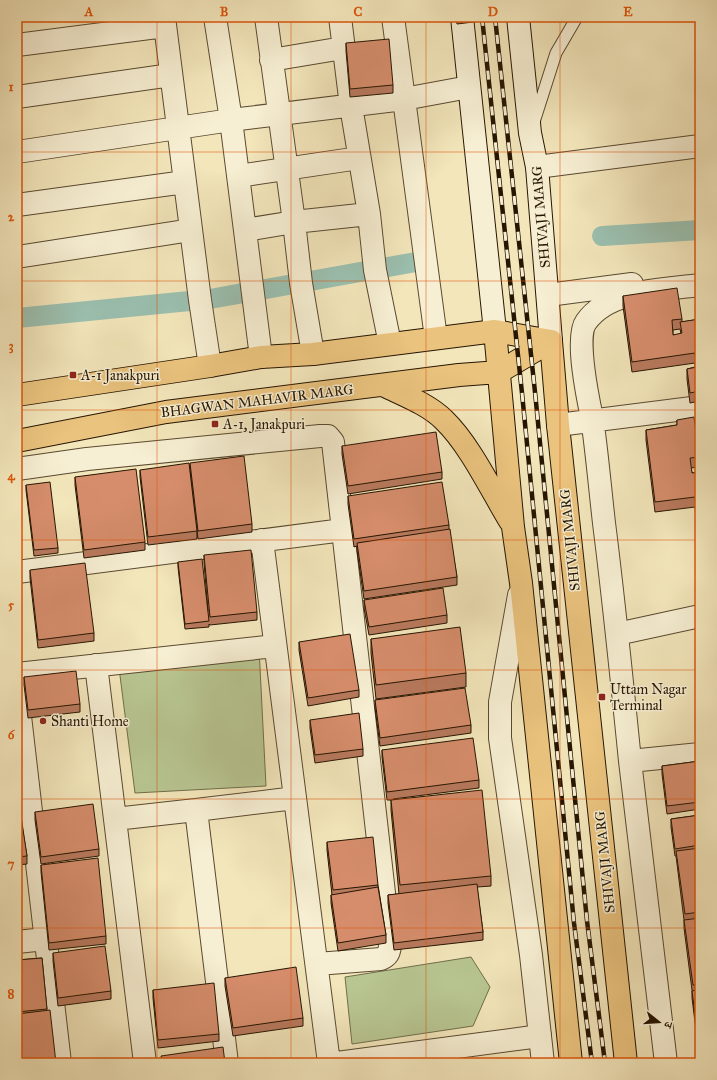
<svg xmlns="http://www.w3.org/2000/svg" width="717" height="1080" viewBox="0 0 717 1080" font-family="'IM FELL Great Primer','Noto Serif Devanagari',serif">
	<rect width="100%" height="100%" fill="#f3e6bb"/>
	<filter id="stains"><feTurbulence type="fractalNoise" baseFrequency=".005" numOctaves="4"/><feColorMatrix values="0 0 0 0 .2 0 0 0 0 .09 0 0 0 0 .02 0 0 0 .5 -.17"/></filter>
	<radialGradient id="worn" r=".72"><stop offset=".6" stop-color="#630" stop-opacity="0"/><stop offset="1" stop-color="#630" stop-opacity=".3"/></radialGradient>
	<path fill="#b8c692" stroke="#6f6e4a" d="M 259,648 L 266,786 L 135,793 L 118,660 Z
		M 471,957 L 490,987 L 473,1026 L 352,1044 L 345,977 Z"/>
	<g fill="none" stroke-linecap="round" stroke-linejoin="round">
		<path stroke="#9bc0b0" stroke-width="20" d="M 602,236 L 700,230
			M 17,318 L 210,299 L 416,262"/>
		<g stroke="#594930" stroke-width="13">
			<path id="service" d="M 534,122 L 556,53 L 577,17"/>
		</g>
		<g stroke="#594930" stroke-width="24">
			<path id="minor" d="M 164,17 L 200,300 L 210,366
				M 215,17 L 231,120 L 261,357
				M 266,17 L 294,222 L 301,283 L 313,354
				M 340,17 L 351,106 L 369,214 L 375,270 L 390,344
				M 393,17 L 436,338
				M 17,45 L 165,26
				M 271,60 L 343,48
				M 17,97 L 171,75
				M 17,152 L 231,120 L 404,99 L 469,87
				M 238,176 L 359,158
				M 17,205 L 185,182
				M 245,230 L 294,222 L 369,214
				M 17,257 L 191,230
				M 548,295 L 632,284
				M 558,425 L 700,407
				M 17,469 L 87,459 L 320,436 L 328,436 L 333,442 L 390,946 C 389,953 388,956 381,959 L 317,964
				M 262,540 L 329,1063
				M 17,572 L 343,530
				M 617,634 L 700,616
				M 96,665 L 145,1063
				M 17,674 L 275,646
				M 17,690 L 60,1063
				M 630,761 C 622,681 614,602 604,523 C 600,488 597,453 592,418 C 588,399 575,337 586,322 C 609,289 663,290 700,285
				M 196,810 L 227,1063
				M 115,819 L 196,810 L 295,798
				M 17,942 L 45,939
				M 337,1063 L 540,1036
				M 666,1063 L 630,761 L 700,754"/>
		</g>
		<g stroke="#594930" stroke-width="24">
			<path id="tertiary" d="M 537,167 L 700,146
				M 519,595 L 500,702 L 500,738 L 531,955 L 543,1063"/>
		</g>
		<g stroke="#261501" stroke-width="24">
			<path id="secondary" d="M 462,17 L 495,331
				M 518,17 L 530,133 L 537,167 L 551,341"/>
		</g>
		<g stroke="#261501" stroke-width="24">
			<path id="primary" d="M 495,331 L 513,527 L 521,583 L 571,1063
				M 551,341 L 558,425 L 626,1063
				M 383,385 C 403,395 428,404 444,420 C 470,445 491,490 510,521
				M 17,395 L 210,366 L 261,357 L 313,354 L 495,331 L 551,341
				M 17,441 L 166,412 L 459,375 L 499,372 L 551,341"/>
		</g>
		<use href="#service" stroke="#f7efd3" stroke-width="11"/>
		<use href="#minor" stroke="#f7efd3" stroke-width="22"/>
		<use href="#tertiary" stroke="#f7efd3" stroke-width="22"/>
		<use href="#secondary" stroke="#f7efd3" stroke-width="22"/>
		<use href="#primary" stroke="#eac37e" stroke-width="22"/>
		<g stroke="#261501" stroke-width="4.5">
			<path id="rail" d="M 482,17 L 522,393 L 574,923 L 592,1063
				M 495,17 L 535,392 L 587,921 L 605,1063"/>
		</g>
		<use href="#rail" stroke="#f7efd3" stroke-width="3" stroke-dasharray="9" stroke-linecap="butt"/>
	</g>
	<path fill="#b8795d" stroke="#261501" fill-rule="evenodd" d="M 456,17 L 506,17 L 506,18 L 457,24 Z
		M 346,43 L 393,85 L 393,93 L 350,97 L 346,51 Z
		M 623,296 L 682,319 L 682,322 L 700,319 L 700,401 L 690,403 L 687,379 L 687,369 L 695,367 L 695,363 L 632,372 L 623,306 ZM 680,329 L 681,334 L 673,335 L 673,330 Z
		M 677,420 L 699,457 L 699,467 L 691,468 L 692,473 L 700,472 L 700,549 L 695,507 L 655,512 L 646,440 L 646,430 L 677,425 Z
		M 342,446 L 442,472 L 442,479 L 348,494 L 342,454 Z
		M 190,463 L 252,524 L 252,532 L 198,539 L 190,470 Z
		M 140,470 L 197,531 L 197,539 L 148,545 L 140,477 Z
		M 75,477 L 145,542 L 145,550 L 84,558 L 75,485 Z
		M 26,485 L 58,548 L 58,553 L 34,556 L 26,490 Z
		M 348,496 L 449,525 L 449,530 L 457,577 L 457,585 L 364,599 L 357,551 L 357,546 L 354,547 L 348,504 Z
		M 204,555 L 257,612 L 257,620 L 210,625 L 209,624 L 209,627 L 185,629 L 178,567 L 178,562 L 208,611 L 204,563 Z
		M 30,570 L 94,633 L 94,641 L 38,648 L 30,578 Z
		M 364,600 L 447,615 L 447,623 L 369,635 L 364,608 Z
		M 371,639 L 466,673 L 466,687 L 376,699 L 371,653 Z
		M 299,642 L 359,690 L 359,697 L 308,706 L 299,650 Z
		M 24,677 L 80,704 L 80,712 L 28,718 L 24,685 Z
		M 375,700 L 471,725 L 471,733 L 380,746 L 375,708 Z
		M 310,720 L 363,749 L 363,756 L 315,763 L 310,728 Z
		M 382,750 L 479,780 L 479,788 L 393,799 L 491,876 L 491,886 L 477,887 L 483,932 L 483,940 L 394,950 L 388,903 L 388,895 L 399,894 L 391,810 L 391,800 L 387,800 L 382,757 Z
		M 700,761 L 700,809 L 667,814 L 662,774 L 662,766 Z
		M 17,781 L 19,793 L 19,801 L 18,801 L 27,856 L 27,864 L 17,865 Z
		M 35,812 L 99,849 L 99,856 L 41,864 L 35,820 Z
		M 700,815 L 700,1054 L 699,1054 L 692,998 L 692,990 L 684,928 L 684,920 L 676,856 L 675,856 L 671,827 L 671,819 Z
		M 327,842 L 378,885 L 386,935 L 386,943 L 338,951 L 331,903 L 331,895 L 332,895 L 327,850 Z
		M 41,865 L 106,936 L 106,944 L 49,950 L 41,872 Z
		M 53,953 L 111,991 L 111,999 L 58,1006 L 53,961 Z
		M 42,958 L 47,1010 L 17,1063 L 17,960 Z
		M 225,978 L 303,1018 L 303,1026 L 233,1036 L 225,986 Z
		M 153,990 L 219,1034 L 219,1041 L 158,1048 L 153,998 Z"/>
	<path fill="#d68d6c" stroke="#261501" d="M 389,39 L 393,85 L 350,89 L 346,43 Z
		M 677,288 L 682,319 L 672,320 L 673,335 L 682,333 L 680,322 L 700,319 L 700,391 L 690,393 L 687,369 L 697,367 L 695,353 L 632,362 L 623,296 Z
		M 694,417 L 699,457 L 690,458 L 692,473 L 700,472 L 700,539 L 695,497 L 655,502 L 646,430 L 677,425 L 677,420 Z
		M 436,432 L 442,472 L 348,486 L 342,446 Z
		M 244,456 L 252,524 L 198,531 L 190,463 Z
		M 189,463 L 197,531 L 148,537 L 140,470 Z
		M 136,469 L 145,542 L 84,550 L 75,477 Z
		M 50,482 L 58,548 L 34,550 L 26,485 Z
		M 442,482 L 449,525 L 354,539 L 348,496 Z
		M 450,529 L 457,577 L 364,591 L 357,543 Z
		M 251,550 L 257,612 L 210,617 L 204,555 Z
		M 202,559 L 209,621 L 185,624 L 178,562 Z
		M 85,563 L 94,633 L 38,640 L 30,570 Z
		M 443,588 L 447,615 L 369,627 L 364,600 Z
		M 460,627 L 466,673 L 376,685 L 371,639 Z
		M 350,634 L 359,690 L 308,698 L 299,642 Z
		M 76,671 L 80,704 L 28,710 L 24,677 Z
		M 465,688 L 471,725 L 380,738 L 375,700 Z
		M 359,713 L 363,749 L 315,755 L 310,720 Z
		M 473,738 L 479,780 L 387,792 L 382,750 Z
		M 700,761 L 700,802 L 667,806 L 662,766 Z
		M 17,781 L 19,793 L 17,793 Z
		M 482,790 L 491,876 L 400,885 L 391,800 Z
		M 18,796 L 27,856 L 17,857 L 17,797 Z
		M 93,804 L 99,849 L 41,857 L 35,812 Z
		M 700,815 L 700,845 L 675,849 L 671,819 Z
		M 373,837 L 378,885 L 333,890 L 327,842 Z
		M 700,848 L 700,912 L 685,914 L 676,851 Z
		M 98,858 L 106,936 L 49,943 L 41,865 Z
		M 477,884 L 483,932 L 394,943 L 388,895 Z
		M 378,887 L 386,935 L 338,943 L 331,895 Z
		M 700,918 L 700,984 L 693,985 L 684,920 Z
		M 105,946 L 111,991 L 58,998 L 53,953 Z
		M 42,958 L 47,1009 L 17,1012 L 17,960 Z
		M 296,967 L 303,1018 L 233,1028 L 225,978 Z
		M 214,983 L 219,1034 L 158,1040 L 153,990 Z
		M 700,989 L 700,1046 L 699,1046 L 692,991 Z
		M 50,1010 L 56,1063 L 17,1063 L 17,1014 Z
		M 223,1047 L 225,1063 L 162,1063 L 161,1056 Z"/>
	<path fill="none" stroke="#de560b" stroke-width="1" stroke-opacity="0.55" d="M 157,17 L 157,1063M 291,17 L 291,1063M 426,17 L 426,1063M 560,17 L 560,1063M 17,152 L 700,152M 17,281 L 700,281M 17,410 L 700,410M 17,540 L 700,540M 17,670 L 700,670M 17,799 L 700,799M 17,928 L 700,928"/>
	<g fill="#8f2418" stroke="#f7efd3" stroke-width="1.5">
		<rect x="69" y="371" width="8" height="8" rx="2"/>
		<rect x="211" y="420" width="8" height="8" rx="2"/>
		<rect x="598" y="693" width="8" height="8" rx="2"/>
		<circle cx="43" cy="721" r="4"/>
	</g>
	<g text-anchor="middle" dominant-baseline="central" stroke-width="3" stroke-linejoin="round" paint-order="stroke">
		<g font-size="14" fill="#261501" stroke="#f7efd3">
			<text transform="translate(541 217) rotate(-95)">SHIVAJI MARG</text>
			<text transform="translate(257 401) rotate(-7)">BHAGWAN MAHAVIR MARG</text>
			<text transform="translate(570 540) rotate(-96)">SHIVAJI MARG</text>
			<text transform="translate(605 862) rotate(-96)">SHIVAJI MARG</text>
		</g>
		<g font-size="14" fill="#261501" stroke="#f7efd3" text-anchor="start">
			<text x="81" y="375">A-1 Janakpuri</text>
			<text x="223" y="424">A-1, Janakpuri</text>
			<text x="610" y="689">Uttam Nagar<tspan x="610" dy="16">Terminal</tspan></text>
			<text x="51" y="721">Shanti Home</text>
		</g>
	</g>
	<rect width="717" height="1080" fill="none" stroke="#f3e6bb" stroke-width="44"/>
	<g transform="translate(659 1022) rotate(107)" stroke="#f7efd3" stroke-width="3" paint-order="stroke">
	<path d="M0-3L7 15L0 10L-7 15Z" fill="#261501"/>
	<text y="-6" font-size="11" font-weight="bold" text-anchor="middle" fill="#261501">उ</text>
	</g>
	<rect x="22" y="22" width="673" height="1036" fill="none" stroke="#de560b" stroke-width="1.5"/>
	<g font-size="13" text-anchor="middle" font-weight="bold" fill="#de560b">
		<text x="89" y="16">A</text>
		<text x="224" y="16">B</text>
		<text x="358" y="16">C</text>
		<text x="493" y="16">D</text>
		<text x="628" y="16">E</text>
		<text x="11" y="91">1</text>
		<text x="11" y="221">2</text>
		<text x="11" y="350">3</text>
		<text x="11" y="480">4</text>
		<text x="11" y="609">5</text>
		<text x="11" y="739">6</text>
		<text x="11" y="868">7</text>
		<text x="11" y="998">8</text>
	</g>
	<rect width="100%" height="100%" filter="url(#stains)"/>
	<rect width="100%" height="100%" fill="url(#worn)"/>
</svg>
